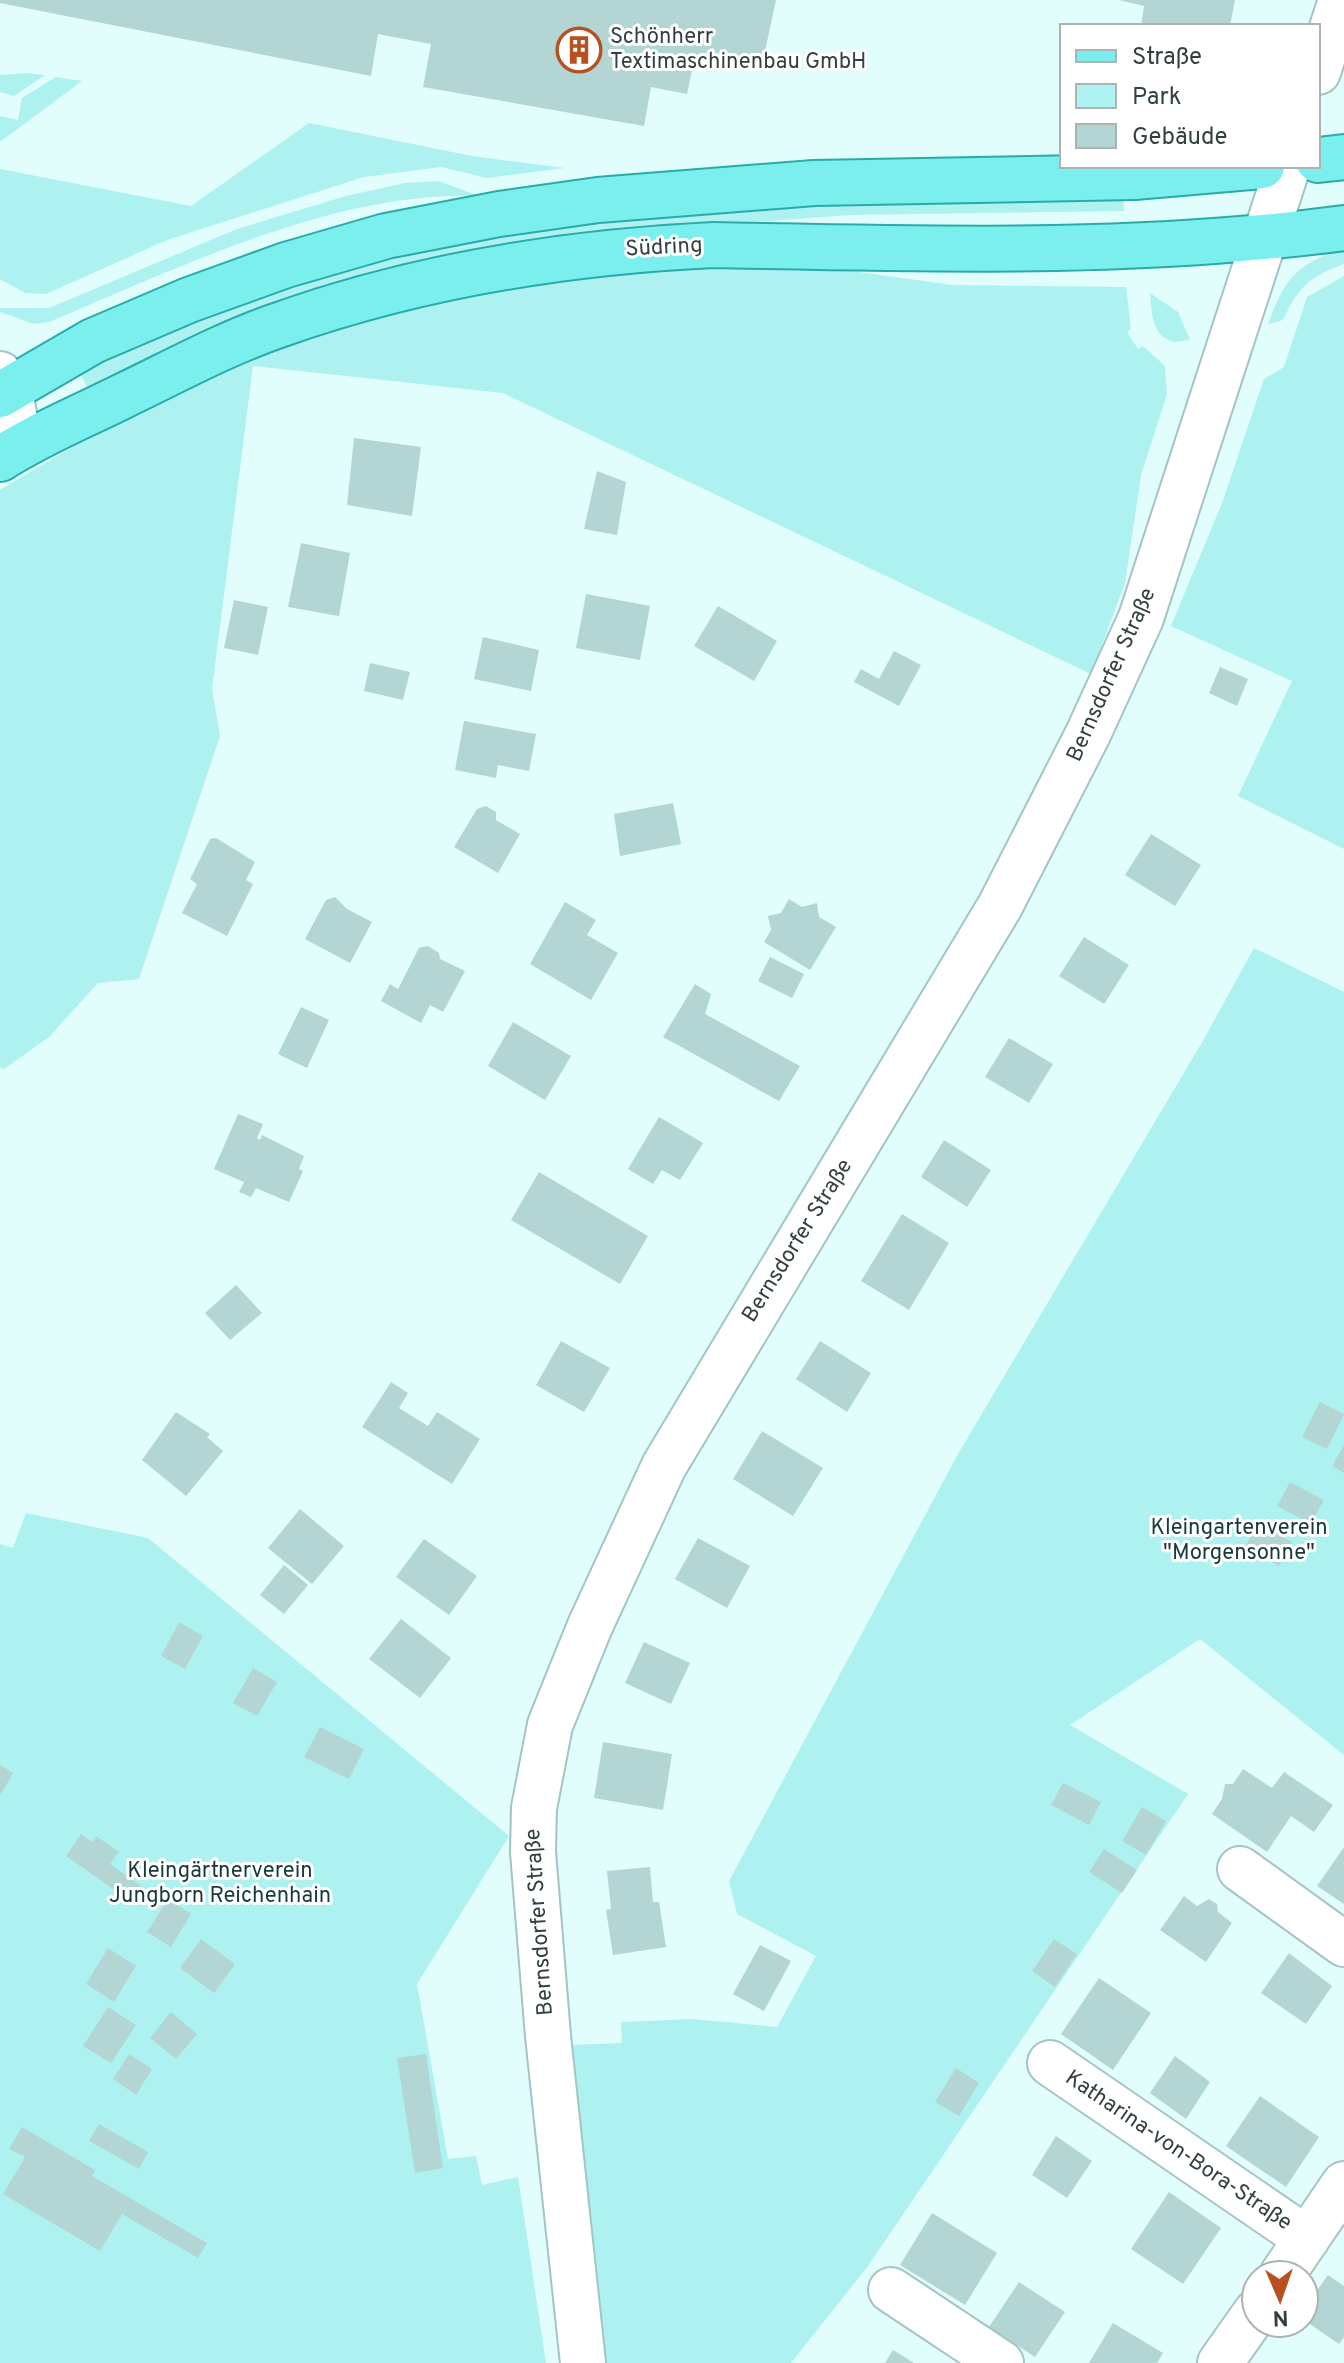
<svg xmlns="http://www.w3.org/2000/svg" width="1344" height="2363" viewBox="0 0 1344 2363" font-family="Overpass,sans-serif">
	<rect width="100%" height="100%" fill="#e1fdfc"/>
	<path fill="#adf2f0" d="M 27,73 L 45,75 L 14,96 L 0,92 L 0,75 Z
		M 56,77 L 82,81 L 0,142 L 0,116 L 18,120 L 22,98 Z
		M 309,123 L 472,156 L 565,168 L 487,178 L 441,167 L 364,177 L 167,240 L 46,294 L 25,293 L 0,279 L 0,169 L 191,206 Z
		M 439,181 L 479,196 C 337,190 178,268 49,322 L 34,324 L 0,312 L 0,308 L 49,308 L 237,229 L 346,196 L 405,183 Z
		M 1123,197 L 1124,211 L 850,215 L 658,229 L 91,395 L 80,373 C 189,321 301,277 420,250 C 508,229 598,221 689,214 C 834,202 977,199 1123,197 Z
		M 1344,249 L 1344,264 C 1308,278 1300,285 1283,320 L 1268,324 C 1285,279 1296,263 1344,249 Z
		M 816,266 L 952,285 L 1126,287 L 1131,329 L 1127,332 L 1138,349 L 1143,346 L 1165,366 L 1167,394 L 1141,475 L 1125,583 L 1091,674 L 503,393 L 253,366 L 212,689 L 220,736 L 139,979 L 98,983 L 49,1037 L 4,1069 L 0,1067 L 0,490 C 103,429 210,365 325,329 C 431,297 549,275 659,267 C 710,263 764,266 816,266 Z
		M 1344,276 L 1344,849 L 1238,796 L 1292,681 L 1171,626 L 1222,503 L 1264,379 L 1284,367 L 1307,297 Z
		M 1150,293 L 1178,312 L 1190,340 L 1174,342 C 1151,335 1152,314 1150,293 Z
		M 1254,948 L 1344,992 L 1344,1755 L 1200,1639 L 1070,1725 L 1188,1794 L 868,2266 L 791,2363 L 603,2363 L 570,2045 L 622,2043 L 621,2022 L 692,2019 L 777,2027 L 816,1956 L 737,1914 L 729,1881 L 958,1454 L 1204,1039 Z
		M 26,1513 L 148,1538 L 509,1836 L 417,1984 L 448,2159 L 476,2156 L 482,2185 L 518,2177 L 546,2363 L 0,2363 L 0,1544 L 13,1548 Z"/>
	<path fill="#b3d6d5" d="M 0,0 L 776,0 L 761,70 L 695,56 L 687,94 L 651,87 L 644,126 L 423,87 L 431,44 L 378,34 L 371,76 L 0,3 Z
		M 1119,0 L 1235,0 L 1230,26 L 1141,26 L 1144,6 Z
		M 354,438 L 421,447 L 412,516 L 347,505 Z
		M 597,471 L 626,482 L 617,535 L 584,529 Z
		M 301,543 L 350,553 L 339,616 L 288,607 Z
		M 586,594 L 650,606 L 640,660 L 576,648 Z
		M 234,600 L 268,607 L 258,655 L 224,648 Z
		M 718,606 L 777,641 L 754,681 L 694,646 Z
		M 483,637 L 539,650 L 531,691 L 474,679 Z
		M 894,651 L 921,665 L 899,706 L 854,682 L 861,669 L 879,679 Z
		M 370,663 L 410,672 L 403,700 L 364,691 Z
		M 1220,667 L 1248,679 L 1237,706 L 1209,693 Z
		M 464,721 L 536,734 L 529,771 L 498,765 L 496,778 L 455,770 Z
		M 673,803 L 681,844 L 620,856 L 614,814 Z
		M 486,806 L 496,812 L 496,820 L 520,834 L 498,873 L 454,847 L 477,809 Z
		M 1151,834 L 1201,865 L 1175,906 L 1125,875 Z
		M 216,838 L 255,862 L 246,880 L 253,884 L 227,936 L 182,913 L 197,884 L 190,879 L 210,839 Z
		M 335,897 L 347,909 L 372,922 L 350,963 L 305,939 L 326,900 Z
		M 789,899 L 802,907 L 817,903 L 819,917 L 836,927 L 810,970 L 764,942 L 771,930 L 768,916 L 781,913 Z
		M 565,902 L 596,920 L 587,935 L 618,953 L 591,1000 L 530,964 Z
		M 1084,937 L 1129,965 L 1104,1004 L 1059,976 Z
		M 428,946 L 439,953 L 440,959 L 465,971 L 443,1012 L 430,1005 L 421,1023 L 381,1001 L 390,984 L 398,989 L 419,948 Z
		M 770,957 L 804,974 L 792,998 L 758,981 Z
		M 695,984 L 711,994 L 705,1014 L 800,1066 L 779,1101 L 663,1037 Z
		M 301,1007 L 329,1020 L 307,1068 L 278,1054 Z
		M 513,1022 L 571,1056 L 545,1100 L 488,1066 Z
		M 1009,1038 L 1053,1064 L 1029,1103 L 985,1077 Z
		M 238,1114 L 263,1124 L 257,1138 L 260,1140 L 262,1135 L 304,1156 L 299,1169 L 303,1171 L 289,1202 L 256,1188 L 251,1197 L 239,1192 L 244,1182 L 214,1169 Z
		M 659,1117 L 703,1143 L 680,1180 L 662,1170 L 653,1184 L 628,1169 Z
		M 944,1140 L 991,1170 L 967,1207 L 921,1177 Z
		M 539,1172 L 648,1236 L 620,1284 L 511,1220 Z
		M 902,1214 L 949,1243 L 909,1310 L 861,1281 Z
		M 236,1285 L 262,1313 L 230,1340 L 205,1313 Z
		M 561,1341 L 610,1368 L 584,1412 L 536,1385 Z
		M 820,1341 L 871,1373 L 847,1412 L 796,1379 Z
		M 391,1382 L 408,1393 L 399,1408 L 428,1426 L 437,1412 L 480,1439 L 452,1484 L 362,1427 Z
		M 1320,1402 L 1344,1414 L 1327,1449 L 1302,1437 Z
		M 176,1412 L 210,1434 L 207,1437 L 223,1451 L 186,1496 L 142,1460 Z
		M 762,1431 L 823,1468 L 793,1516 L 733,1479 Z
		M 1344,1445 L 1344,1473 L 1332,1466 Z
		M 1290,1482 L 1324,1500 L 1311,1524 L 1277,1506 Z
		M 300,1509 L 344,1546 L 312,1584 L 268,1548 Z
		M 1258,1523 L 1292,1542 L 1279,1566 L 1245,1547 Z
		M 698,1538 L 750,1566 L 727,1608 L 675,1579 Z
		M 424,1539 L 477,1576 L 449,1615 L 396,1577 Z
		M 284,1565 L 308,1585 L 284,1614 L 260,1595 Z
		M 401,1619 L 451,1658 L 420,1698 L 369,1659 Z
		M 179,1622 L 203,1636 L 185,1669 L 161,1656 Z
		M 644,1642 L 690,1663 L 671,1704 L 625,1683 Z
		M 253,1668 L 277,1682 L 257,1716 L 233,1703 Z
		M 320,1727 L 364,1749 L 349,1779 L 304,1757 Z
		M 603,1742 L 672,1754 L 663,1810 L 594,1798 Z
		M 0,1765 L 13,1773 L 0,1796 Z
		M 1243,1769 L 1272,1788 L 1284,1772 L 1333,1805 L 1314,1832 L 1291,1816 L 1267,1852 L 1212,1814 L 1222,1799 L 1225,1784 L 1233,1784 Z
		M 1063,1783 L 1101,1802 L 1089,1825 L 1051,1805 Z
		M 1142,1807 L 1166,1821 L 1146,1855 L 1122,1841 Z
		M 81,1834 L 92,1842 L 96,1836 L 119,1852 L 110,1864 L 144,1888 L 133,1903 L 66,1856 Z
		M 1344,1847 L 1344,1904 L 1317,1886 Z
		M 1104,1849 L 1137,1870 L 1122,1893 L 1089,1872 Z
		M 650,1867 L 653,1902 L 659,1902 L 666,1947 L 613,1955 L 606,1910 L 611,1909 L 607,1871 Z
		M 1184,1896 L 1197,1906 L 1209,1899 L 1217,1904 L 1218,1912 L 1232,1923 L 1206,1962 L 1160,1930 Z
		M 168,1899 L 191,1914 L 171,1947 L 147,1932 Z
		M 201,1939 L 235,1964 L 214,1993 L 180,1968 Z
		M 1054,1939 L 1077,1954 L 1055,1987 L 1032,1971 Z
		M 760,1945 L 791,1961 L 764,2011 L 733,1994 Z
		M 108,1948 L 136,1966 L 114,2002 L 86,1984 Z
		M 1289,1953 L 1332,1986 L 1306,2024 L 1261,1993 Z
		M 1099,1978 L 1151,2013 L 1113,2070 L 1061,2034 Z
		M 108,2007 L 136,2025 L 111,2063 L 83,2046 Z
		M 171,2012 L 197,2034 L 176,2059 L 150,2038 Z
		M 129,2054 L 152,2069 L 136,2095 L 113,2079 Z
		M 426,2054 L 443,2168 L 415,2173 L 397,2058 Z
		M 1175,2056 L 1210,2082 L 1186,2119 L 1150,2093 Z
		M 956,2068 L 979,2083 L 959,2116 L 935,2102 Z
		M 1260,2096 L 1319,2137 L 1286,2187 L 1226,2146 Z
		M 99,2124 L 148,2152 L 139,2169 L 89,2141 Z
		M 22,2127 L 95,2170 L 92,2176 L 207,2243 L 198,2258 L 122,2214 L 100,2251 L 3,2194 L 25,2157 L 9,2149 Z
		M 1056,2136 L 1092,2161 L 1067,2198 L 1032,2175 Z
		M 1169,2192 L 1221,2228 L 1183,2284 L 1131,2249 Z
		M 932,2213 L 997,2253 L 965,2305 L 900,2265 Z
		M 1328,2275 L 1344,2286 L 1344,2337 L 1339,2344 L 1304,2320 L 1304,2309 Z
		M 1019,2282 L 1065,2312 L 1035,2357 L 989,2327 Z
		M 1113,2323 L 1163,2353 L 1157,2363 L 1089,2363 Z
		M 893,2350 L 914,2363 L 885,2363 Z"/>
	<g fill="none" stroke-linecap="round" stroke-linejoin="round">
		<g stroke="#a3c5c4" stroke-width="48">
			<path id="street" d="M 0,374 L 10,389 L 19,447
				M 1240,1869 L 1344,1944
				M 1050,2063 L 1307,2239
				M 1282,2275 L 1344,2184
				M 891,2290 L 1001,2363
				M 1220,2363 L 1256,2312"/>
		</g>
		<g stroke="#a3c5c4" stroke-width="48">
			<path id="secondary" d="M 1318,72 L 1341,0
				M 583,2363 L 548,2036 L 533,1852 L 534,1808 L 550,1725 L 590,1626 L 664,1466 L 1000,906 L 1088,734 L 1141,618 L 1288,166"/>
		</g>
		<g stroke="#28aba9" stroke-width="48">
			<path id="primary" d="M 1318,160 L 1344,157
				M 0,395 L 93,341 L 189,300 L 286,265 L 386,236 L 499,214 L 598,200 L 814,183 L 1134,177 L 1262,166
				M 0,459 C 39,434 83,416 125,395 C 175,371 226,343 279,325 C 420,275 566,252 714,245 C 926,249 1133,256 1344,228"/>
		</g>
		<use href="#street" stroke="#fff" stroke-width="44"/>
		<use href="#secondary" stroke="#fff" stroke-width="44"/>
		<use href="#primary" stroke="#7aefee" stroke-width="44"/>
	</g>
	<defs>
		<g id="building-ring" transform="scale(2.3)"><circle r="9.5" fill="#fff" stroke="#b65221" stroke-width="1.5"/><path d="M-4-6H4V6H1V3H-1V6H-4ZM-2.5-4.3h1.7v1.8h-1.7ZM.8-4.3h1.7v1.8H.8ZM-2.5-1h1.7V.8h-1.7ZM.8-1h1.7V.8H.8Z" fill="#b65221"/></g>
	</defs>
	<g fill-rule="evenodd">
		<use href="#building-ring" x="579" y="50"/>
	</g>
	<g text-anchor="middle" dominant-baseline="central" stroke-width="6" stroke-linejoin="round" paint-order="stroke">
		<g font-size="22" fill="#32403f" stroke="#fff" text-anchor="start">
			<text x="610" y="37">Schönherr<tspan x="610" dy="25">Textimaschinenbau GmbH</tspan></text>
		</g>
		<g font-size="22" fill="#32403f" stroke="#fff">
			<text transform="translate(664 248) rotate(-3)">Südring</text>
			<text transform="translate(1112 675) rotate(-66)">Bernsdorfer Straße</text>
			<text transform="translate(798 1241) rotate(-58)">Bernsdorfer Straße</text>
			<text transform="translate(540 1922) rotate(-94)">Bernsdorfer Straße</text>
			<text transform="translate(1178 2151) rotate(34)">Katharina-von-Bora-Straße</text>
		</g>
		<g font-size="22" fill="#163a39" stroke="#fff">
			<text x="1239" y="1528">Kleingartenverein<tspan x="1239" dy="25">"Morgensonne"</tspan></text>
			<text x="220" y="1871">Kleingärtnerverein<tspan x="220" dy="25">Jungborn Reichenhain</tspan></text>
		</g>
	</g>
	<rect x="1060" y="24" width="260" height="144" fill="#ffffff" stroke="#adb3b2" stroke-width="2"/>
	<rect x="1076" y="50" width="40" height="12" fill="#7aefee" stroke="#adb3b2" stroke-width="2"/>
	<text x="1132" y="64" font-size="24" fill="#32403f">Straße</text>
	<rect x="1076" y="84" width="40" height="24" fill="#adf2f0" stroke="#adb3b2" stroke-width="2"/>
	<text x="1132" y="104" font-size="24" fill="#32403f">Park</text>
	<rect x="1076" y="124" width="40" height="24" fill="#b3d6d5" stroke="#adb3b2" stroke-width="2"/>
	<text x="1132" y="144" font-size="24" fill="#32403f">Gebäude</text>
	<g transform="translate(1280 2299) rotate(178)"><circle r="38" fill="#ffffff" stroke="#adb3b2" stroke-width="2"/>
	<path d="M0-6L14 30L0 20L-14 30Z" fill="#b65221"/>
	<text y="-12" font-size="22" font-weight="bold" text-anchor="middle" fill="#32403f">N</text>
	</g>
</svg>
